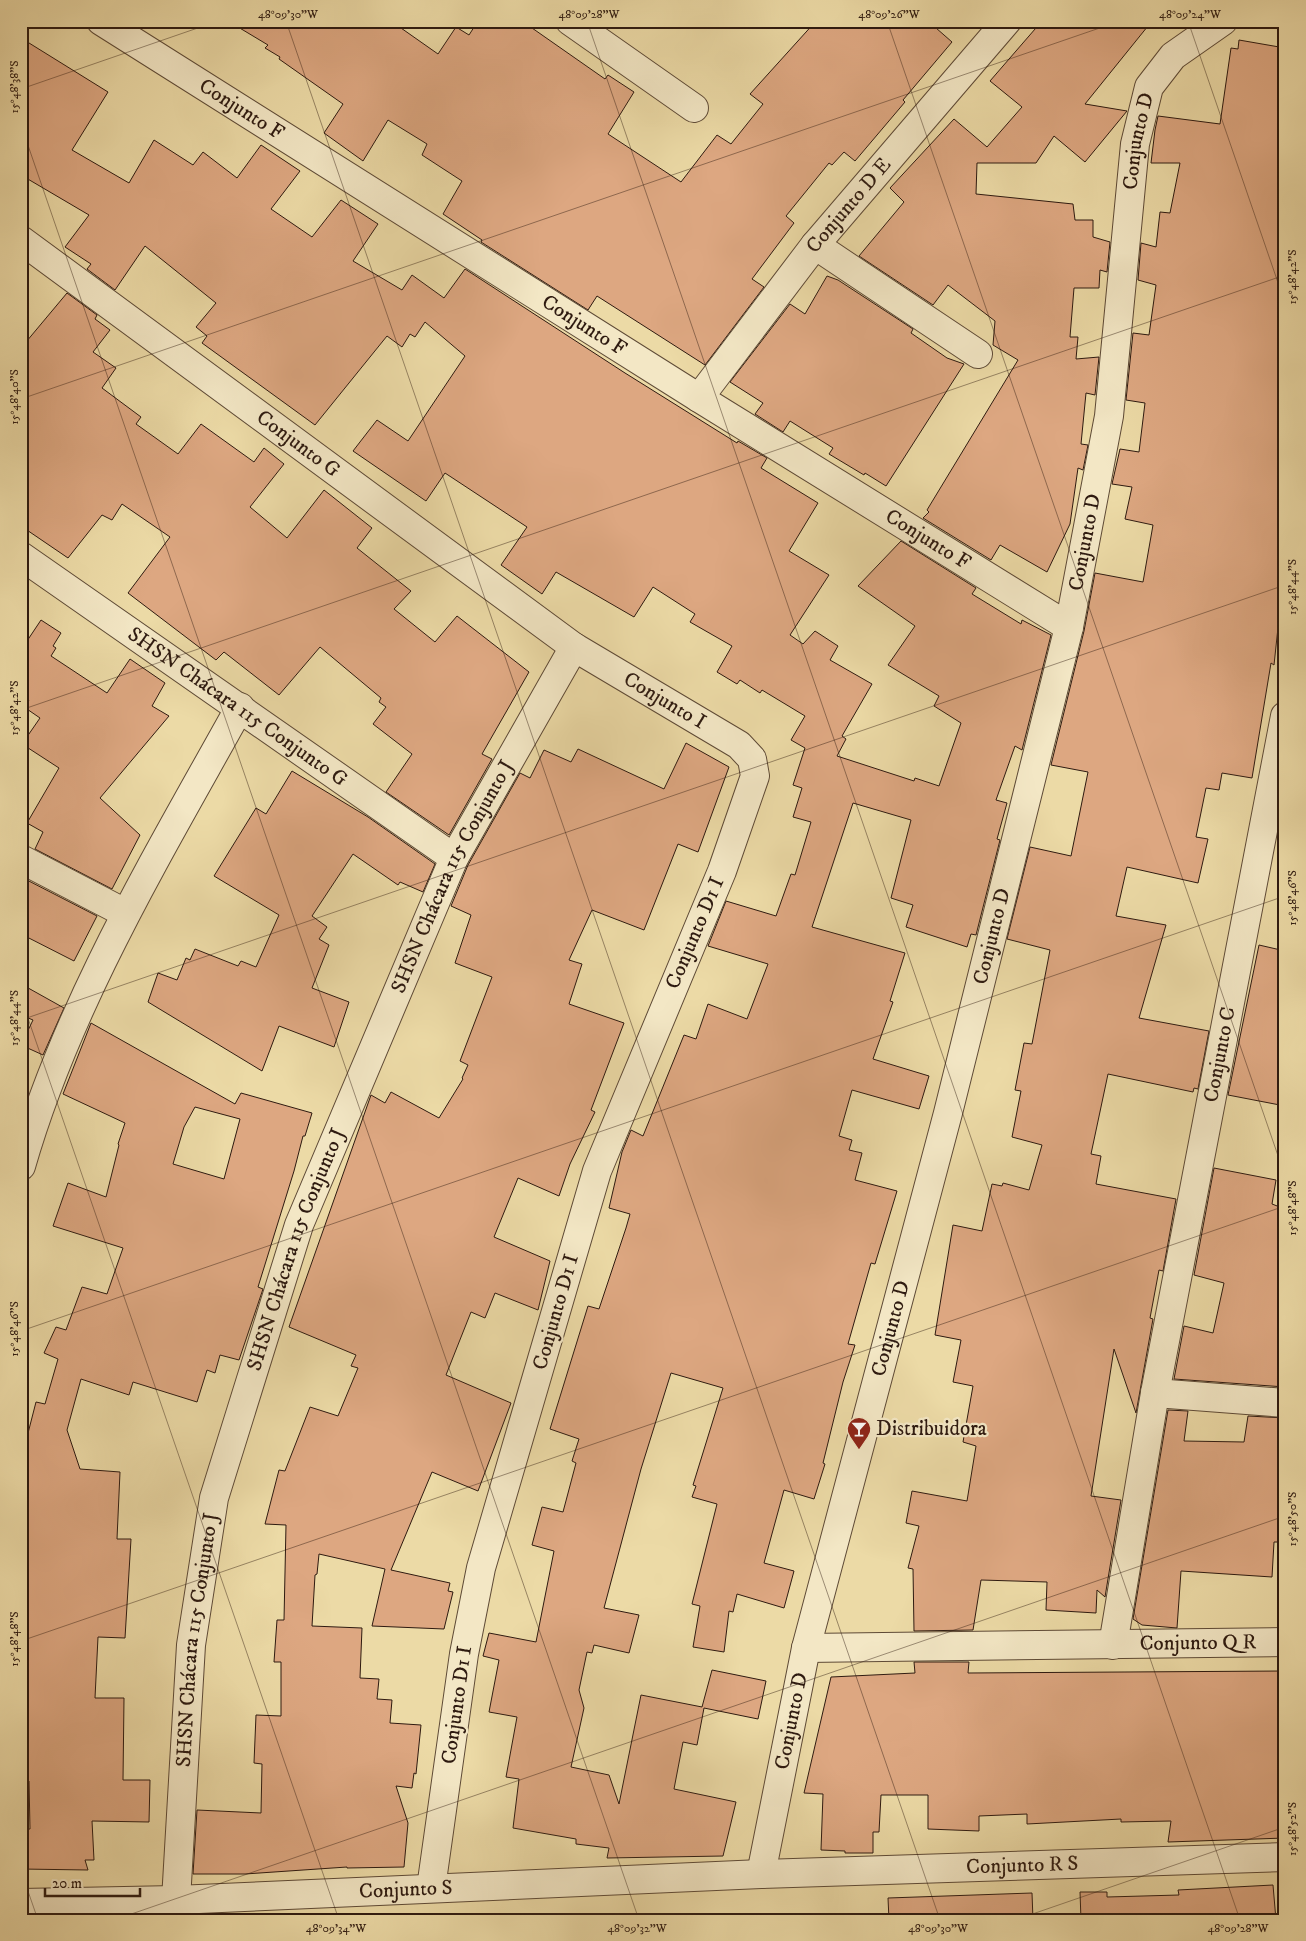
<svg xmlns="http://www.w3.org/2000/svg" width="1306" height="1941" viewBox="0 0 1306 1941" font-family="'IM FELL DW Pica',serif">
	<rect width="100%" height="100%" fill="#ecdaa6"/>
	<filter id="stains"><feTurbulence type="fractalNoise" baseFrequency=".004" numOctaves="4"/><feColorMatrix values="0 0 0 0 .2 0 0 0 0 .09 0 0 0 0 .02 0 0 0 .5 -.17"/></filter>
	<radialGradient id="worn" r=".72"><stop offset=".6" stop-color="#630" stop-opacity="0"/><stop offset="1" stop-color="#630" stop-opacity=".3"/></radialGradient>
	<path fill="#dda781" stroke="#2e1a10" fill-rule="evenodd" d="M 228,21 L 391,21 L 438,54 L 456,27 L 469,35 L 478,21 L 522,21 L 605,79 L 608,75 L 634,92 L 608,134 L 681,182 L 717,135 L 731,144 L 763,104 L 750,94 L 816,21 L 928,21 L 952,42 L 903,100 L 905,102 L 855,161 L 844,152 L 832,165 L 829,163 L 786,216 L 794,223 L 752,279 L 764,287 L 705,365 L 597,296 L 588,310 L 481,242 L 482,240 L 443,214 L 462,181 L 422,155 L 427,144 L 388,120 L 363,161 L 324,133 L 343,104 L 279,59 L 280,57 L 265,48 L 268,45 Z
		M 1042,21 L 1152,21 L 1085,104 L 1127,111 L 1085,162 L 1054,136 L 1036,163 L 977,163 L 976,194 L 1073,204 L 1075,220 L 1093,220 L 1093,237 L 1110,242 L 1107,272 L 1100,270 L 1099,288 L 1074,288 L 1070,337 L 1078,337 L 1076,359 L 1099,357 L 1095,395 L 1086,393 L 1081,444 L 1088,445 L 1083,470 L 1078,468 L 1070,524 L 1047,572 L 1000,545 L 991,560 L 923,518 L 929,512 L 927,510 L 1018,360 L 993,345 L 995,321 L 948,285 L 933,305 L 859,256 L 904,202 L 890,188 L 954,119 L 987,147 L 1022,107 L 990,81 Z
		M 21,38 L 108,92 L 72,150 L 129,183 L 154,140 L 193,165 L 203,152 L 237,178 L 261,145 L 300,171 L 271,209 L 312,237 L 341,200 L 378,224 L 353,261 L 402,290 L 412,275 L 444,298 L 465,269 L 625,373 L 737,443 L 738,441 L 767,458 L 761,468 L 818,503 L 789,551 L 829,575 L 790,635 L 803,644 L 815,631 L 838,646 L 830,660 L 872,684 L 842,736 L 846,739 L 837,756 L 914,781 L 915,778 L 939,786 L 961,723 L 934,706 L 939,696 L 888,665 L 915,626 L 858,586 L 901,541 L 976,588 L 972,594 L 1021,624 L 1022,620 L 1051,635 L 1022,750 L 1015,746 L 996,800 L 1007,803 L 997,839 L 1000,840 L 976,935 L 971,934 L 967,947 L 906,927 L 913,905 L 891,898 L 911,820 L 853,803 L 812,927 L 905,953 L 890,1001 L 893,1002 L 873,1059 L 929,1076 L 919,1109 L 852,1090 L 839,1136 L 852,1140 L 849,1150 L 862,1153 L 855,1180 L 897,1191 L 875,1264 L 871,1263 L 848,1344 L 855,1345 L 843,1382 L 823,1463 L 825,1464 L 814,1499 L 784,1490 L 764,1563 L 794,1571 L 784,1608 L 737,1594 L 733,1612 L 729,1611 L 724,1652 L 693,1647 L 700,1606 L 692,1604 L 717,1504 L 692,1497 L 696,1486 L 693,1485 L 723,1388 L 671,1373 L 641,1469 L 604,1608 L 639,1615 L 629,1653 L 594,1645 L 592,1653 L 587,1652 L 579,1690 L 584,1708 L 571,1767 L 609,1775 L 619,1804 L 641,1695 L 702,1707 L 712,1670 L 766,1681 L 758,1719 L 704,1708 L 697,1745 L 683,1742 L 674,1789 L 736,1802 L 723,1856 L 607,1858 L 609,1848 L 576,1844 L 576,1839 L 513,1828 L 519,1779 L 506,1777 L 517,1717 L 489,1712 L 499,1660 L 483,1656 L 489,1633 L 536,1642 L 554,1551 L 532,1545 L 542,1507 L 563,1512 L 576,1463 L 572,1461 L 579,1439 L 550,1429 L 588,1306 L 599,1309 L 626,1228 L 630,1214 L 609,1208 L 622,1152 L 631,1130 L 643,1136 L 684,1035 L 696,1039 L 708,1004 L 747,1019 L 768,964 L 708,946 L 726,901 L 776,916 L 791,874 L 795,875 L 811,822 L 793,817 L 802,788 L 793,785 L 805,748 L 791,740 L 805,716 L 762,690 L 760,693 L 740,680 L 737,684 L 717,672 L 732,646 L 690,622 L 695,614 L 653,587 L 634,617 L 556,572 L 542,594 L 501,565 L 527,527 L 445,473 L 426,501 L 353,451 L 377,420 L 408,441 L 465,356 L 425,322 L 415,337 L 410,334 L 402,347 L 387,336 L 315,425 L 202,343 L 207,336 L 196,327 L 216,303 L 145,246 L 115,290 L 87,269 L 91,264 L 65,247 L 89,215 L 21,175 Z
		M 1239,40 L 1285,48 L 1285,562 L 1274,665 L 1271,663 L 1252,778 L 1222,773 L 1219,790 L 1206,788 L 1196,837 L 1208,839 L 1198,883 L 1127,867 L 1116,916 L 1166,925 L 1139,1018 L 1209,1031 L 1198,1089 L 1194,1088 L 1193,1092 L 1108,1074 L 1091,1154 L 1101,1156 L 1096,1184 L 1176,1199 L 1163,1271 L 1159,1270 L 1150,1318 L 1153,1319 L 1136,1413 L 1114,1349 L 1091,1496 L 1121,1500 L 1105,1597 L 1097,1590 L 1096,1613 L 1046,1610 L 1047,1582 L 981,1580 L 973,1630 L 914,1631 L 913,1569 L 908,1568 L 919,1526 L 906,1523 L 912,1491 L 967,1501 L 976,1446 L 963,1442 L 973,1386 L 953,1382 L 961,1340 L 935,1335 L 953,1225 L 982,1231 L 992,1184 L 1002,1186 L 1003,1183 L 1029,1190 L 1042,1145 L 1012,1137 L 1021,1091 L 1015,1090 L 1024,1043 L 1032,1044 L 1050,950 L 1007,939 L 1030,847 L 1071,856 L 1088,772 L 1051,765 L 1084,631 L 1095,573 L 1143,582 L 1153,525 L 1125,519 L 1132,487 L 1112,484 L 1120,449 L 1139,452 L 1145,403 L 1126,400 L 1133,333 L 1149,335 L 1156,285 L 1138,280 L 1141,243 L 1156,247 L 1160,212 L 1170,213 L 1180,163 L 1151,163 L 1155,130 L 1158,116 L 1220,124 L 1231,48 L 1238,49 Z
		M 827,276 L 838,280 L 913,329 L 911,333 L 947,358 L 964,364 L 886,486 L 865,473 L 864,475 L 829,454 L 833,448 L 790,421 L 783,432 L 755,414 L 763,403 L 730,382 L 790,304 L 805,314 Z
		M 67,293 L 97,315 L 95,319 L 110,330 L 93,352 L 116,368 L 102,388 L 141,417 L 136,424 L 178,454 L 201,424 L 254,462 L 264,448 L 284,464 L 250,507 L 287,538 L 324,490 L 372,528 L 357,548 L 411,591 L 394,609 L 435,642 L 457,616 L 529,672 L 482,754 L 492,759 L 449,835 L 386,792 L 412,754 L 373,724 L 386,707 L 379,702 L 381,698 L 320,647 L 279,695 L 224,652 L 216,660 L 128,593 L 170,537 L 122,504 L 112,520 L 102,515 L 68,558 L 21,526 L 21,348 Z
		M 41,620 L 61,633 L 53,646 L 56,648 L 51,656 L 107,693 L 130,659 L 165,683 L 152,706 L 169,716 L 100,798 L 140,835 L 112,889 L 35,849 L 43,832 L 27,823 L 59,768 L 22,744 L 40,718 L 24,707 L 29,700 L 21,695 L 21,650 Z
		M 686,743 L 729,767 L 698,852 L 678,844 L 644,930 L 592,910 L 569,960 L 582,964 L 569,1004 L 624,1023 L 591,1110 L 595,1112 L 570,1164 L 559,1196 L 518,1178 L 494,1237 L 550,1261 L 538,1310 L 495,1293 L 485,1318 L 471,1312 L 446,1375 L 511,1403 L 478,1491 L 432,1472 L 391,1570 L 450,1583 L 448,1591 L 453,1592 L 444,1629 L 372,1626 L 385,1569 L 319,1554 L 317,1574 L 315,1575 L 312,1626 L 362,1628 L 360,1678 L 379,1679 L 377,1699 L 392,1700 L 390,1723 L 421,1725 L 416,1774 L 414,1773 L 412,1788 L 396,1786 L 408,1823 L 404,1867 L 347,1868 L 347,1867 L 245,1874 L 193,1874 L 197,1810 L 261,1813 L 262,1764 L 254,1763 L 256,1715 L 281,1716 L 281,1662 L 274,1662 L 277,1620 L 284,1620 L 286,1525 L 265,1524 L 279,1470 L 285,1471 L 310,1407 L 338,1416 L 358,1368 L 351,1366 L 356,1355 L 289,1327 L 371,1095 L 385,1103 L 391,1092 L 439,1118 L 463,1079 L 462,1078 L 468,1065 L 460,1061 L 492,977 L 455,963 L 471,915 L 451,906 L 468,865 L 520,773 L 530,778 L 544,750 L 571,762 L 578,749 L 664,789 Z
		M 292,771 L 368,817 L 435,864 L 423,892 L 400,882 L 398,885 L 353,854 L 312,916 L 327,927 L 319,939 L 329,945 L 312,988 L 349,1002 L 334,1047 L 279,1026 L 262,1071 L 148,1002 L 158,973 L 177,980 L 186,958 L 190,960 L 195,949 L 238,966 L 241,961 L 256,967 L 279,915 L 214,876 L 256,808 L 266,814 Z
		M 21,877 L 97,916 L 74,961 L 21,934 Z
		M 1259,945 L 1285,951 L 1285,1106 L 1228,1095 Z
		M 21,984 L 64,1008 L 43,1055 L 21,1045 L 33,1020 L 21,1015 Z
		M 91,1023 L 235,1104 L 241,1093 L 312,1113 L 305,1136 L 303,1136 L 294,1171 L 258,1287 L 263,1289 L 239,1360 L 220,1355 L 215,1373 L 207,1370 L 197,1402 L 133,1382 L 129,1395 L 81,1379 L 67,1430 L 80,1469 L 120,1472 L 117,1539 L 131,1539 L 125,1638 L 98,1637 L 95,1698 L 124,1698 L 123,1780 L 150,1780 L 149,1822 L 92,1821 L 94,1860 L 85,1860 L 88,1870 L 21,1869 L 21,1829 L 30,1829 L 29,1781 L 21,1781 L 21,1437 L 27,1437 L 36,1402 L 45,1404 L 58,1359 L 44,1353 L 56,1327 L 66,1330 L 82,1287 L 107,1294 L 123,1248 L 53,1226 L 68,1183 L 106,1197 L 119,1145 L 118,1144 L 125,1123 L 63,1094 ZM 195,1107 L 240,1119 L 224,1179 L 173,1164 L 184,1127 Z
		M 1214,1168 L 1276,1180 L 1272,1204 L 1285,1209 L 1285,1245 L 1279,1267 L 1285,1268 L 1285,1387 L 1174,1379 L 1184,1326 L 1213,1333 L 1224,1283 L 1194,1275 Z
		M 1168,1410 L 1188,1411 L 1184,1441 L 1244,1442 L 1248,1416 L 1285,1418 L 1285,1542 L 1274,1542 L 1272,1577 L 1181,1571 L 1177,1628 L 1142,1625 L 1133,1619 Z
		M 914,1662 L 969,1662 L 968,1673 L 1283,1671 L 1283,1683 L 1285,1683 L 1285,1838 L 1168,1842 L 1171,1821 L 1121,1822 L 1121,1819 L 1027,1824 L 1027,1814 L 979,1816 L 979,1831 L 928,1829 L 928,1795 L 881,1795 L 879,1832 L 873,1832 L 873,1853 L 845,1853 L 845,1851 L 821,1850 L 823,1794 L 804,1793 L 831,1677 L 915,1673 Z
		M 1273,1885 L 1276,1920 L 1081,1920 L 1080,1892 L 1107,1892 L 1107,1897 L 1179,1895 L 1178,1890 Z
		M 1032,1893 L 1033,1920 L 889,1920 L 888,1898 Z"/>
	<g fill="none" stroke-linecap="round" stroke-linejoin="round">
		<g stroke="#5e4a36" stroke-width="30">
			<g id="street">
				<path id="s1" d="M 101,21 L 699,398 L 1069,627"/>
				<path d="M 570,21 L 694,108"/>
				<path id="s2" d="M 21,240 L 574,647 L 739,745 L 752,759 L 755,776 L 722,871 L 597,1171 L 481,1568 L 464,1654 L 431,1888"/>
				<path d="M 815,245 L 978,354"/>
				<path id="s3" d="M 699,398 L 815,245 L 1007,21"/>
				<path id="s4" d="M 21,556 L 454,858"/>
				<path d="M 21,859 L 125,913"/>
				<path d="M 21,1166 C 68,1003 158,855 240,707"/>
				<path d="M 1155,1393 L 1285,1403"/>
				<path id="s5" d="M 1113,1645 L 1155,1393 L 1285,716"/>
				<path id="s6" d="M 806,1648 L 1285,1642"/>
				<path id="s7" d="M 761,1874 L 806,1648 L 948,1113 L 1069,627 L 1109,416 L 1135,144 L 1149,87 L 1173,56 L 1223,21"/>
				<path id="s8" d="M 176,1900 L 191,1645 L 214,1498 L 299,1225 L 454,858 L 574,647"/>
				<path id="s9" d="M 21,1903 L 176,1900 L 761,1874 L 1285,1857"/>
			</g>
		</g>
		<use href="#street" stroke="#f3e7c5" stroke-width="28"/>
	</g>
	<path fill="none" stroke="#2e1a10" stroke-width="1" stroke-opacity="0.45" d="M 286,21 L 940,1920M 587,21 L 1240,1920M 887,21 L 1285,1176M 1188,21 L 1285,303M 21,89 L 218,21M 21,125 L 639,1920M 21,399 L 1120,21M 21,710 L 1285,275M 21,998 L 339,1920M 21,1020 L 1285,585M 21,1331 L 1285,896M 21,1641 L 1285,1206M 21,1871 L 38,1920M 114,1920 L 1285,1516M 1015,1920 L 1285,1827"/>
	<defs>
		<g id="bar-pin" transform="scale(1.25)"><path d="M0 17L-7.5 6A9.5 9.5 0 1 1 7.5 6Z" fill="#8f2418" stroke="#f3e7c5"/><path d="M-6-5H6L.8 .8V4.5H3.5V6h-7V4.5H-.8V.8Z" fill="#fff"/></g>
	</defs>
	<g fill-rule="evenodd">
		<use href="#bar-pin" x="859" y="1429"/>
	</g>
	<g text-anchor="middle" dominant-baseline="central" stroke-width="4.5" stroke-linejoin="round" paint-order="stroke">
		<g font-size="21" fill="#2e1a10" stroke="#f3e7c5">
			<text stroke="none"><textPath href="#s1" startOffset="166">Conjunto F</textPath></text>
			<text stroke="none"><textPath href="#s7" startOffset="1776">Conjunto D</textPath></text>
			<text stroke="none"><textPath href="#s3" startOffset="244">Conjunto D E</textPath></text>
			<text stroke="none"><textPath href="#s1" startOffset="571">Conjunto F</textPath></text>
			<text stroke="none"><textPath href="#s2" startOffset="344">Conjunto G</textPath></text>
			<text stroke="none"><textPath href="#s1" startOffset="976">Conjunto F</textPath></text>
			<text stroke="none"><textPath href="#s7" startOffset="1371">Conjunto D</textPath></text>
			<text stroke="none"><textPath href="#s2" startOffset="792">Conjunto I</textPath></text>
			<text stroke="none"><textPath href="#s4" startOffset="264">SHSN Chácara 115 Conjunto G</textPath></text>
			<text stroke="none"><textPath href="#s8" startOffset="1071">SHSN Chácara 115 Conjunto J</textPath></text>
			<text transform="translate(695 933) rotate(-67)">Conjunto D1 I</text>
			<text stroke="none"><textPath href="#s7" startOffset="966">Conjunto D</textPath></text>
			<text stroke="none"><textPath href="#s5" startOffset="600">Conjunto C</textPath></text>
			<text stroke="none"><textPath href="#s8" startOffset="666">SHSN Chácara 115 Conjunto J</textPath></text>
			<text transform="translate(556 1312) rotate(-74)">Conjunto D1 I</text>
			<text stroke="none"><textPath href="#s7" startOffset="561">Conjunto D</textPath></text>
			<text stroke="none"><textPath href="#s8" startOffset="261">SHSN Chácara 115 Conjunto J</textPath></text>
			<text stroke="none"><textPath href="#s6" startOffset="392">Conjunto Q R</textPath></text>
			<text transform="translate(457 1705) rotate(-82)">Conjunto D1 I</text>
			<text stroke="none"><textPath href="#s7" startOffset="156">Conjunto D</textPath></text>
			<text stroke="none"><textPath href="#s9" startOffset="1002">Conjunto R S</textPath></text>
			<text stroke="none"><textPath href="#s9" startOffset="385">Conjunto S</textPath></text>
		</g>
		<g font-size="21" fill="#2e1a10" stroke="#f3e7c5" text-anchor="start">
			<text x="876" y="1429">Distribuidora</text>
		</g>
	</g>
	<rect width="1306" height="1941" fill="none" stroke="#ecdaa6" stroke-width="55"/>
	<path d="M45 1888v8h95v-8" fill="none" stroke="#2e1a10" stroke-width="2.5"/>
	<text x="52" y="1888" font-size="15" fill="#2e1a10" stroke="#f3e7c5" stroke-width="4" paint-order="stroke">20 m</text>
	<rect x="28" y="28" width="1250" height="1886" fill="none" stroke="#2e1a10" stroke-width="2"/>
	<g font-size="12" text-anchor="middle" fill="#2e1a10">
		<text x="288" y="18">48°09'30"W</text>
		<text x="589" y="18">48°09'28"W</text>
		<text x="889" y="18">48°09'26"W</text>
		<text x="1190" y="18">48°09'24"W</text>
		<text transform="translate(14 87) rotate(-90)" y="4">15°48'38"S</text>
		<text transform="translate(1292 277) rotate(-90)" y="4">15°48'42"S</text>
		<text transform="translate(14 397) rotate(-90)" y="4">15°48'40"S</text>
		<text transform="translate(1292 587) rotate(-90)" y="4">15°48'44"S</text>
		<text transform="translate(14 708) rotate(-90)" y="4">15°48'42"S</text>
		<text transform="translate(1292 898) rotate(-90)" y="4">15°48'46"S</text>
		<text transform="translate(14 1018) rotate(-90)" y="4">15°48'44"S</text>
		<text transform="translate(1292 1208) rotate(-90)" y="4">15°48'48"S</text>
		<text transform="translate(14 1329) rotate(-90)" y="4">15°48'46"S</text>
		<text transform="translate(1292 1519) rotate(-90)" y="4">15°48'50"S</text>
		<text transform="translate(14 1639) rotate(-90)" y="4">15°48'48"S</text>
		<text transform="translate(1292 1829) rotate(-90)" y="4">15°48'52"S</text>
		<text x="336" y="1932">48°09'34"W</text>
		<text x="637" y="1932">48°09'32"W</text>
		<text x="938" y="1932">48°09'30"W</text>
		<text x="1238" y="1932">48°09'28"W</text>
	</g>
	<rect width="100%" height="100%" filter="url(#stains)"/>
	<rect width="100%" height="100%" fill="url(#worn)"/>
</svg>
